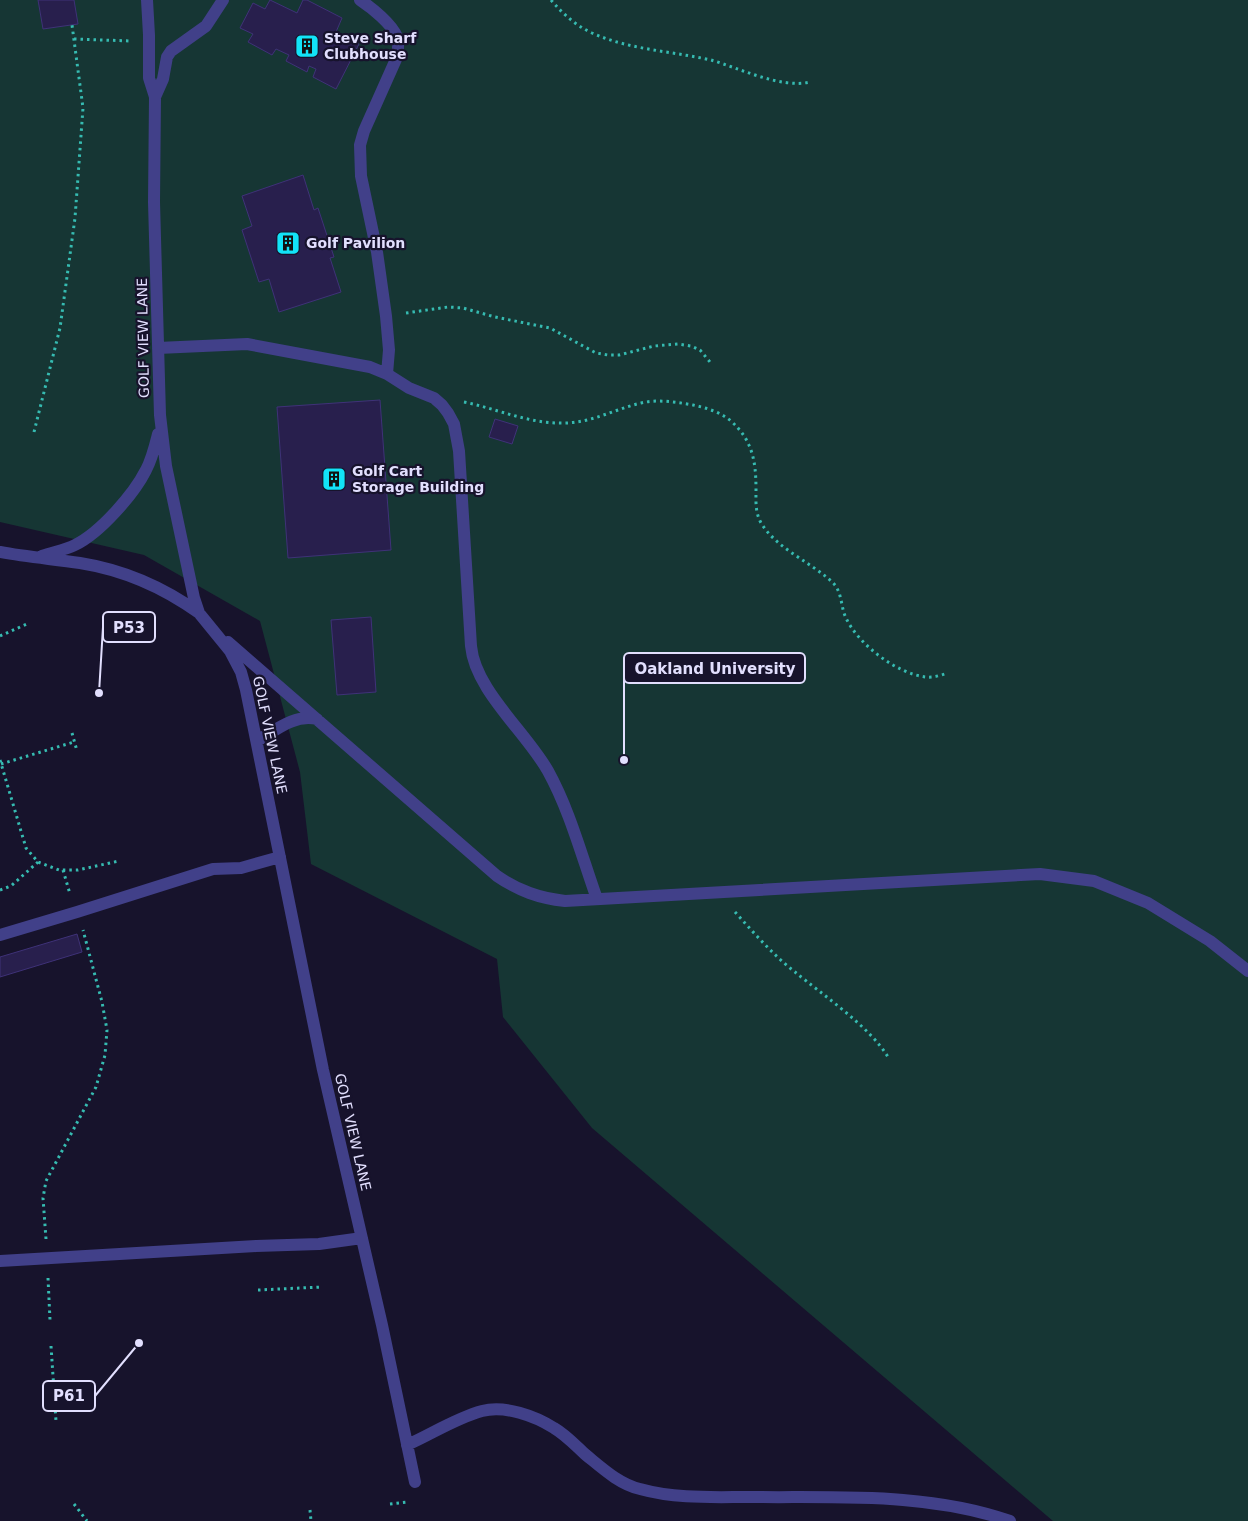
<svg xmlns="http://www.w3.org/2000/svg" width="1248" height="1521" viewBox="0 0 1248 1521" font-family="'DejaVu Sans',sans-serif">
	<rect width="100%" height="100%" fill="#17132c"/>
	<path fill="#163634" d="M 0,0 L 1248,0 L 1248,1521 L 1053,1521 L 592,1128 L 503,1017 L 497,959 L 311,864 L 300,772 L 260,621 L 144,555 L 0,522 Z"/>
	<path fill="#281f4d" stroke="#3f3278" d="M 38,0 L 74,0 L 78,24 L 43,29 Z
		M 270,0 L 297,13 L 303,0 L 307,0 L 342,18 L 336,32 L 359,44 L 336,89 L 313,77 L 316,69 L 309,66 L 307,72 L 286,61 L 289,55 L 276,49 L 272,55 L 248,42 L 253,34 L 240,28 L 253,3 L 265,9 Z
		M 303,175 L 314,210 L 318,208 L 334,257 L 330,258 L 341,292 L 279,312 L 269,279 L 259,282 L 242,230 L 252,226 L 242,196 Z
		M 380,400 L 391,550 L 288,558 L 277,407 Z
		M 495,419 L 518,426 L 512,444 L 489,437 Z
		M 371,617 L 376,692 L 337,695 L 331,620 Z
		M 77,934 L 82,952 L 0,977 L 0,957 Z"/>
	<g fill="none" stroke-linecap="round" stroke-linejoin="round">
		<path stroke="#36bbb1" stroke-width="3" stroke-dasharray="2.5 4" stroke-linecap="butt" d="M 551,0 C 563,14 575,25 592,33 C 630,50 671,51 711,60 C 739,68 781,89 810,82
			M 74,39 L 131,41
			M 406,313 L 448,307 L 463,308 L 495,317 L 550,328 L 596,353 L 608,355 L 619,355 L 654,346 L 678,344 L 691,346 L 700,350 L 710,362
			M 464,402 C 498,409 529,424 564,423 C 591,423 615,409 641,403 C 658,399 676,402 693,405 C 707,408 720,412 731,421 C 753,441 756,462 756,490 C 756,501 755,512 761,523 C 777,549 809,561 831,581 C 843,591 840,606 846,618 C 858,644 897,674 926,677 C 933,678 941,675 948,673
			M 34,432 L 60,328 L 75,218 L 83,108 L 72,25
			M 0,636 L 29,623
			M 72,733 L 77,751
			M 0,760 L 26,848 L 38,862 L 59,870 L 78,870 L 119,861
			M 1,764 L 74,742
			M 63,870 L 70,894
			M 0,890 L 11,886 L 38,862
			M 735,912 C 754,933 773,955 795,972 C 823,995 870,1027 888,1057
			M 46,1239 L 43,1198 L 46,1181 L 96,1087 L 105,1055 L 107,1030 L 102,1002 L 83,930
			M 48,1278 L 50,1320
			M 258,1290 L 322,1287
			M 51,1346 L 56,1421
			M 74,1504 L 87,1521
			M 390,1504 L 408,1502
			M 310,1510 L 311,1521"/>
		<path stroke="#414089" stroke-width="12" d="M 147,0 L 149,35 L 149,78 L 155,97 L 154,202 L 160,415 L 166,466 L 194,598 L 199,613 L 230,651 L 241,672 L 246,690 L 323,1070 L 382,1325 L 415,1482
			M 360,0 C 372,8 392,24 397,37 C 399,43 398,51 397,57 L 364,131 L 360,145 L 361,176 L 377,252 L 386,316 L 389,350 L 387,374 L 409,388 L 434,398 L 442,405 L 448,413 L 454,424 L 459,451 L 471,646 C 475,690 526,732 548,771 C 570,811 582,857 597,899
			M 155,97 L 163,79 L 167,57 L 171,51 L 206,26 L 223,0
			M 158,348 L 247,344 L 370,367 L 387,374
			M 0,552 C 26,557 53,559 80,563 C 124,570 163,587 199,613
			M 42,556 C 53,552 65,550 75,545 C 100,533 134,494 146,470 C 152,459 155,446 158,434
			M 228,642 L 497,876 C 519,891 539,898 565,901 L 1040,874 L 1094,881 L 1148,903 L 1210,941 L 1248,971
			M 257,741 C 276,730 294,714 317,719
			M 0,935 L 77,912 L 213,869 L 241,868 L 280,857
			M 0,1261 L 256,1246 L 319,1244 L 362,1238
			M 407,1445 C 432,1434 456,1418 482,1411 C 505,1405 535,1416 554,1428 C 566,1435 576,1446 586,1455 C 602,1468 619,1484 640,1489 C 676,1499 712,1497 749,1497 C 836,1498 927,1492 1010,1521"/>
	</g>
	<defs>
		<g id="building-square" transform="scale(1.25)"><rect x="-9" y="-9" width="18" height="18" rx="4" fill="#12e3f7" stroke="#17132c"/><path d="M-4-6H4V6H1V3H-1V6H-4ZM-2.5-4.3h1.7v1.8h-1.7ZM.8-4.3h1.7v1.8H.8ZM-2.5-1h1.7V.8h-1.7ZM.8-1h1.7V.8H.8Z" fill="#111"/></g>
	</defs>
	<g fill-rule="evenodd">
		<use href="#building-square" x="307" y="46"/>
		<use href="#building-square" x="288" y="243"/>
		<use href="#building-square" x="334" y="479"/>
	</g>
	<g text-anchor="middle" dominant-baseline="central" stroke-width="4.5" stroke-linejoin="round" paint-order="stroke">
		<g font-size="14" font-weight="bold" fill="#e2dffe" stroke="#17132c" text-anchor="start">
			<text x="324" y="38">Steve Sharf<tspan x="324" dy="16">Clubhouse</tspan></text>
			<text x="306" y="243">Golf Pavilion</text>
			<text x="352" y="471">Golf Cart<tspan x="352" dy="16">Storage Building</tspan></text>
		</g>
		<g font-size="14" fill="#e2dffe" stroke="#17132c">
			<text transform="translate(143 338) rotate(-91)">GOLF VIEW LANE</text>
			<text transform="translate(270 735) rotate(78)">GOLF VIEW LANE</text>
			<text transform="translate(353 1132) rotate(77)">GOLF VIEW LANE</text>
		</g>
	</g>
	<path fill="none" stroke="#e2dffe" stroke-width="2" d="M99 693L103 627M624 760L624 668M139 1343L95 1396"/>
	<g fill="#e2dffe" stroke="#17132c" stroke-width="2">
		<circle cx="99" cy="693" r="5"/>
		<circle cx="624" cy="760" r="5"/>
		<circle cx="139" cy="1343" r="5"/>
	</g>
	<g fill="#17132c" stroke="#e2dffe" stroke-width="2">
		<rect x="103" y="612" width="52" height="30" rx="5"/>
		<rect x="624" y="653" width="181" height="30" rx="5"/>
		<rect x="43" y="1381" width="52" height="30" rx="5"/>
	</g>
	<g font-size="15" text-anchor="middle" font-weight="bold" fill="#e2dffe">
		<text x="129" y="633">P53</text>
		<text x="715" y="674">Oakland University</text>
		<text x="69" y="1401">P61</text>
	</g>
</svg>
